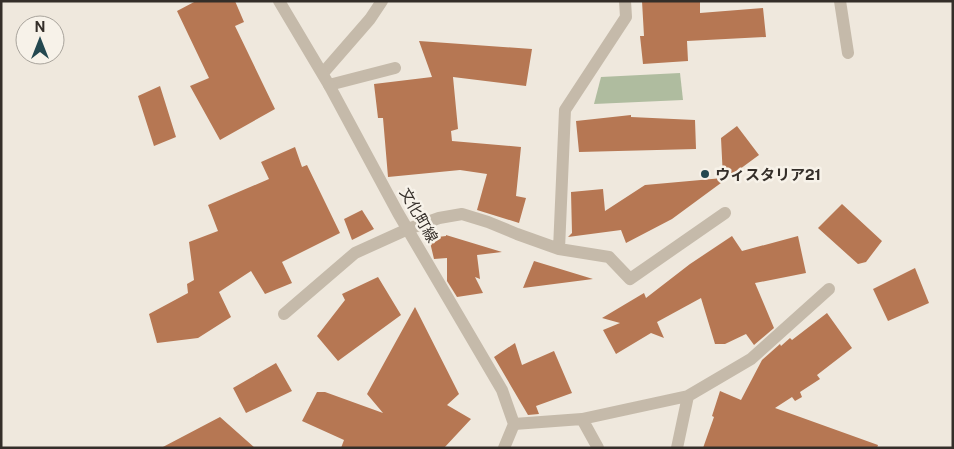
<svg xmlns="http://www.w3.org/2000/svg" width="954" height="449" viewBox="0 0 954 449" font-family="'Public Sans','Noto Sans JP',sans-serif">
	<rect width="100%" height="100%" fill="#efe8dd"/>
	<path fill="#afbc9f" d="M 680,73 L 683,100 L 594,104 L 601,77 Z"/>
	<path fill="#b67753" d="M 196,1 L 235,1 L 244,22 L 235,26 L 275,109 L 220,140 L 190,86 L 209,78 L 177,11 Z
		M 642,1 L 700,1 L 700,13 L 763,8 L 766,37 L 687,41 L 688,61 L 643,64 L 640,36 L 644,36 Z
		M 419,41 L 532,49 L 526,86 L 453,77 L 458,129 L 451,131 L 452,141 L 521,147 L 516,196 L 526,198 L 519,223 L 477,210 L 487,174 L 460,170 L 388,177 L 383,118 L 378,118 L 374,84 L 432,77 Z
		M 160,86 L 176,137 L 154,146 L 138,96 Z
		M 631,115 L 631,117 L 695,120 L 696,149 L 579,152 L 576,121 Z
		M 737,126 L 759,155 L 672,219 L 626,243 L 621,230 L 568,237 L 572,233 L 571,192 L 603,189 L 605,211 L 645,185 L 723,178 L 721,138 Z
		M 295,147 L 302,167 L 307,165 L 340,233 L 282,262 L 292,283 L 265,294 L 251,271 L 219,292 L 231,317 L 198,338 L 157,343 L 149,314 L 188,293 L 187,284 L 194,280 L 189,242 L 218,231 L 208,205 L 269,179 L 261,162 Z
		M 842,204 L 882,241 L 866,262 L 858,264 L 818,228 Z
		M 362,210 L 374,229 L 352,240 L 344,219 Z
		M 446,235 L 502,252 L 477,255 L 480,279 L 475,277 L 483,293 L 457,297 L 447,281 L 447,258 L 434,259 L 429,238 L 446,236 Z
		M 732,236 L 742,251 L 798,236 L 806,273 L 755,283 L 774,328 L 754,345 L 746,334 L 725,344 L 715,344 L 701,298 L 657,322 L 664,338 L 651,333 L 616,354 L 603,330 L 620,323 L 602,318 L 644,293 L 646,298 L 690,264 Z
		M 534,261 L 593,279 L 523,288 Z
		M 915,268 L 929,303 L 888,321 L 873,289 Z
		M 378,277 L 401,315 L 338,361 L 317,336 L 345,300 L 342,294 Z
		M 415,307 L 459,394 L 447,405 L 471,419 L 444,448 L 341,448 L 344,440 L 302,421 L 317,392 L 325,392 L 383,413 L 367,394 Z
		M 827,313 L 852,348 L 817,375 L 820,379 L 800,392 L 802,397 L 795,401 L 792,397 L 775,408 L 878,445 L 877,448 L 703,448 L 714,417 L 712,416 L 720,391 L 741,400 L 762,360 L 780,344 L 781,346 L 790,338 L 792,340 Z
		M 515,343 L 522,365 L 554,351 L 572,393 L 536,406 L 539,414 L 528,415 L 494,357 Z
		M 276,363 L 292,391 L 246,413 L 233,388 Z
		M 220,417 L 255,448 L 161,448 Z"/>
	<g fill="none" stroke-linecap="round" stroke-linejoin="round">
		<path stroke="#c5baaa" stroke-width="12" d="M 840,1 L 848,53
			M 323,73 L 370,19 L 382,1
			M 329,85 L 395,68
			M 559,249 L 609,257 L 630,279 L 725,213
			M 284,314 L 355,253 L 408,229 L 439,218 L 462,214 L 488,222 L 517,234 L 559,249 L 565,110 L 626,17 L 625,1
			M 582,419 L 598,448
			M 514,424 L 582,419 L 688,396 L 751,359 L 829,289
			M 677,448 L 688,396"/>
		<path stroke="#c5baaa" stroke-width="12" d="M 279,1 L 329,85 L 398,213 L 502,390 L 514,424 L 504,448"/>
	</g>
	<circle fill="#244850" stroke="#f7f2e9" stroke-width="2" cx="705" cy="174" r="5"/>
	<g text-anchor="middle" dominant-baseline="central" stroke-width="5" stroke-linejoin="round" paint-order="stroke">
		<g font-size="15" font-weight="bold" fill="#342e29" stroke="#f7f2e9" text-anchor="start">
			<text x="715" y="174">ウィスタリア21</text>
		</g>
		<g font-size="15" fill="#342e29" stroke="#f7f2e9">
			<text transform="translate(419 215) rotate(60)">文化町線</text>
		</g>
	</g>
	<rect width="954" height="449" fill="none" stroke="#342e29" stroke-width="5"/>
	<g transform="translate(40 40)"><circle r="24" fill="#f7f2e9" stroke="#a9a49c"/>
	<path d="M0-4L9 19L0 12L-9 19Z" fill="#244850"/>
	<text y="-8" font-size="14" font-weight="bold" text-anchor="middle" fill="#342e29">N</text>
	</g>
</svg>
